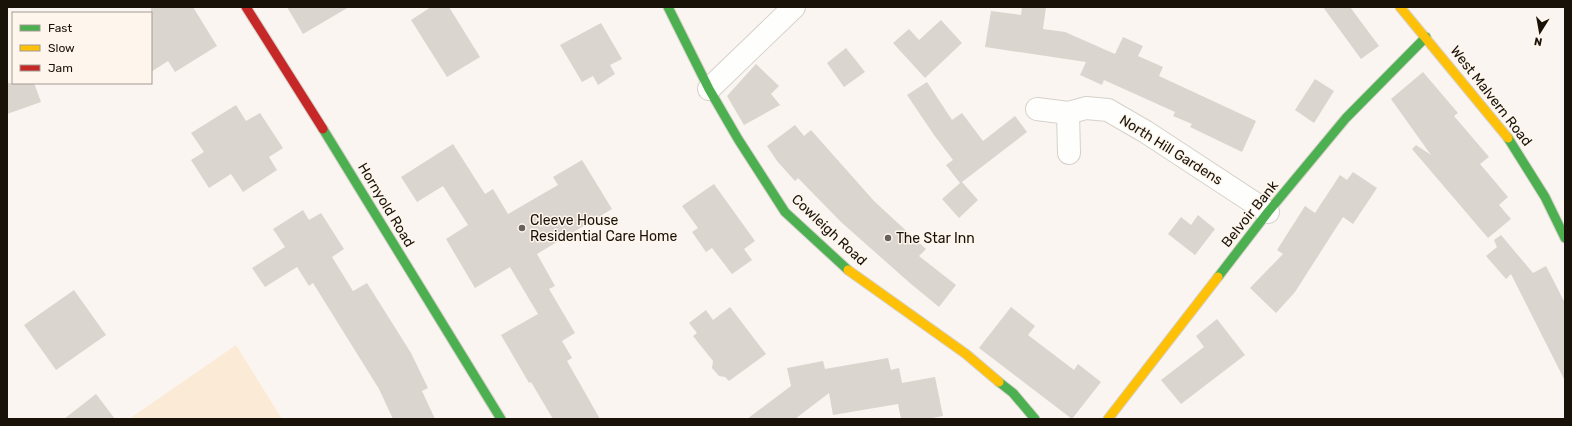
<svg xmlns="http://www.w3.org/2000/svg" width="1572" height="426" viewBox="0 0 1572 426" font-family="Rubik,sans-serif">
	<rect width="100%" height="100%" fill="#faf5f0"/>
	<path fill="#fbebd6" d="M 236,345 L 282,419 L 129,419 Z"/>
	<path fill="#dad5ce" d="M 151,7 L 193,7 L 217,46 L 175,72 L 168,61 L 151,72 Z
		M 287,7 L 349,7 L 303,34 Z
		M 431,7 L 449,7 L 480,57 L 447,77 L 411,20 Z
		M 1022,7 L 1046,7 L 1043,29 L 1065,32 L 1115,54 L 1123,37 L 1143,46 L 1138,56 L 1163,67 L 1159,76 L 1256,121 L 1242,152 L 1190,127 L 1192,124 L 1173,116 L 1175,112 L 1104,80 L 1102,85 L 1080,75 L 1086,62 L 985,47 L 991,11 L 1021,15 Z
		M 1323,7 L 1350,7 L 1379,46 L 1361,59 Z
		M 941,20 L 962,43 L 925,78 L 893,43 L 909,29 L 919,40 Z
		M 601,23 L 622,59 L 610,65 L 615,74 L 598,85 L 593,76 L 582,82 L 560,45 Z
		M 846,48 L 865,72 L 844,87 L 827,63 Z
		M 756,64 L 779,86 L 771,94 L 780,105 L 744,125 L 727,96 Z
		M 1423,72 L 1458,113 L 1454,116 L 1489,157 L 1480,164 L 1508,197 L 1499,205 L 1511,219 L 1488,238 L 1412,149 L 1416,145 L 1431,155 L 1391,99 Z
		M 1315,79 L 1334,91 L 1314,123 L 1295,110 Z
		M 927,82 L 952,120 L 962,113 L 983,141 L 1015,116 L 1027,132 L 962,182 L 978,200 L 959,218 L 942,199 L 960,183 L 946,165 L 953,160 L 934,135 L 907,95 Z
		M 7,83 L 34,83 L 41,102 L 7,114 Z
		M 236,105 L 246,121 L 260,113 L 283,148 L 269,157 L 277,170 L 243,192 L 231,174 L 209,188 L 191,160 L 204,152 L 191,133 Z
		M 795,125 L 804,136 L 811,130 L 874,201 L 926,249 L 919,256 L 956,285 L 939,307 L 911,284 L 841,222 L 798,178 L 795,181 L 777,161 L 767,146 Z
		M 453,144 L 485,194 L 493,189 L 508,214 L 558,185 L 553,177 L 582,160 L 612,209 L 537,254 L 555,286 L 549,289 L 575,333 L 562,341 L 572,358 L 567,361 L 600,419 L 553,419 L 531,382 L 529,383 L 501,335 L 538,314 L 510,267 L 475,288 L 446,239 L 468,225 L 443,186 L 417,202 L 401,177 Z
		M 1353,172 L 1377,188 L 1353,224 L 1343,217 L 1295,292 L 1276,313 L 1250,288 L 1283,254 L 1277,250 L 1305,206 L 1315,213 L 1340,175 L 1347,180 Z
		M 714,184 L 755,241 L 744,249 L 752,260 L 732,274 L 712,248 L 706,252 L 692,232 L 698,228 L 682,206 Z
		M 303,210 L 309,220 L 321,213 L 344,249 L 332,257 L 353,291 L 367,283 L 411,353 L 428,388 L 422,391 L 435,419 L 393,419 L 379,389 L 313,283 L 309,286 L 297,267 L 265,287 L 252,268 L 285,247 L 273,229 Z
		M 1198,215 L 1215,229 L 1195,255 L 1168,234 L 1181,217 L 1191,225 Z
		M 1501,235 L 1533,273 L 1546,266 L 1565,303 L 1565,381 L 1511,274 L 1506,279 L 1486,256 L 1497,247 L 1494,240 Z
		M 74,290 L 106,335 L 56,370 L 24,325 Z
		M 730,307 L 766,354 L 729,381 L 725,377 L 719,376 L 712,368 L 713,361 L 693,336 L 697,333 L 689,323 L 706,310 L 713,320 Z
		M 1011,307 L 1035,326 L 1028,335 L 1074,370 L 1078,364 L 1101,382 L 1072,419 L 979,348 Z
		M 1217,319 L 1245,355 L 1181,404 L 1161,380 L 1204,347 L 1196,336 Z
		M 888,358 L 891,370 L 899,368 L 902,383 L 935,377 L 943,416 L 927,419 L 901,419 L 898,404 L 833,415 L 829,393 L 795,419 L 747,419 L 791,386 L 787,368 L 823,361 L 825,369 Z
		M 96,394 L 115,419 L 64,419 Z"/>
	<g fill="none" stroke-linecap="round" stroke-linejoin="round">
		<g stroke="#d6d1ca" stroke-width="24">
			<path id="street" d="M 709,89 L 794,7
				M 1037,109 L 1068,113 L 1086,108 L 1108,110 L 1146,132 L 1268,212
				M 1068,113 L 1069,153"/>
		</g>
		<g stroke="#d6d1ca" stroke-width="11">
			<path id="fast" d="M 668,7 L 709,89 L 738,139 L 785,212 L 848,270
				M 323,129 L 501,419
				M 1508,138 L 1545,197 L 1565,238
				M 1218,277 L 1268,212 L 1346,118 L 1426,37
				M 999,382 L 1013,393 L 1035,419"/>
		</g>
		<g stroke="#d6d1ca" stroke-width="11">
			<path id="slow" d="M 1400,7 L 1508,138
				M 848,270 L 966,354 L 999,382
				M 1108,419 L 1218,277"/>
		</g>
		<g stroke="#d6d1ca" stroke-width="11">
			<path id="jam" d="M 246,7 L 323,129"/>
		</g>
		<use href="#street" stroke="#fefefd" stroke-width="22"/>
		<use href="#fast" stroke="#4caf50" stroke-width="9"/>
		<use href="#slow" stroke="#ffc107" stroke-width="9"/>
		<use href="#jam" stroke="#c62828" stroke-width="9"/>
	</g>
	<g fill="#67615a" stroke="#fef6ec" stroke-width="1.5">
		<circle cx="522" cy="228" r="4"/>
		<circle cx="888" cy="238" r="4"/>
	</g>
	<g text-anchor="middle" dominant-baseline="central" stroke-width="3" stroke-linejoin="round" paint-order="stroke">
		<g font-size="14" fill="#181209" stroke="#fef6ec">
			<text transform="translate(1491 96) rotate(52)">West Malvern Road</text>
			<text transform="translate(1171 150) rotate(32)">North Hill Gardens</text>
			<text transform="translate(386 205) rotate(59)">Hornyold Road</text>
			<text transform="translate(1250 214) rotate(-51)">Belvoir Bank</text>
			<text transform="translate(829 230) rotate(43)">Cowleigh Road</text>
		</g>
		<g font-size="14" fill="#181209" stroke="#fef6ec" text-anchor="start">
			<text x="530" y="220">Cleeve House<tspan x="530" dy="16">Residential Care Home</tspan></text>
			<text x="896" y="238">The Star Inn</text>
		</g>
	</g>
	<rect width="1572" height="426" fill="none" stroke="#181209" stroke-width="16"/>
	<rect x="12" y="12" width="140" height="72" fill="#fef6ec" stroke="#a29b91"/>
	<rect x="20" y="25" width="20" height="6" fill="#4caf50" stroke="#a29b91"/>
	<text x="48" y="32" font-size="12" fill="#181209">Fast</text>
	<rect x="20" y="45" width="20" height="6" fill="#ffc107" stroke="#a29b91"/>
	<text x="48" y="52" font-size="12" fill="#181209">Slow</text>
	<rect x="20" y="65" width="20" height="6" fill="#c62828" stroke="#a29b91"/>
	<text x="48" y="72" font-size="12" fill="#181209">Jam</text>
	<g transform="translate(1540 32) rotate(191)" stroke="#fef6ec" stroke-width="3" paint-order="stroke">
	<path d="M0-3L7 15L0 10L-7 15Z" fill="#181209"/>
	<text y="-6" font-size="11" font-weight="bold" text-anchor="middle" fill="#181209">N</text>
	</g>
</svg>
